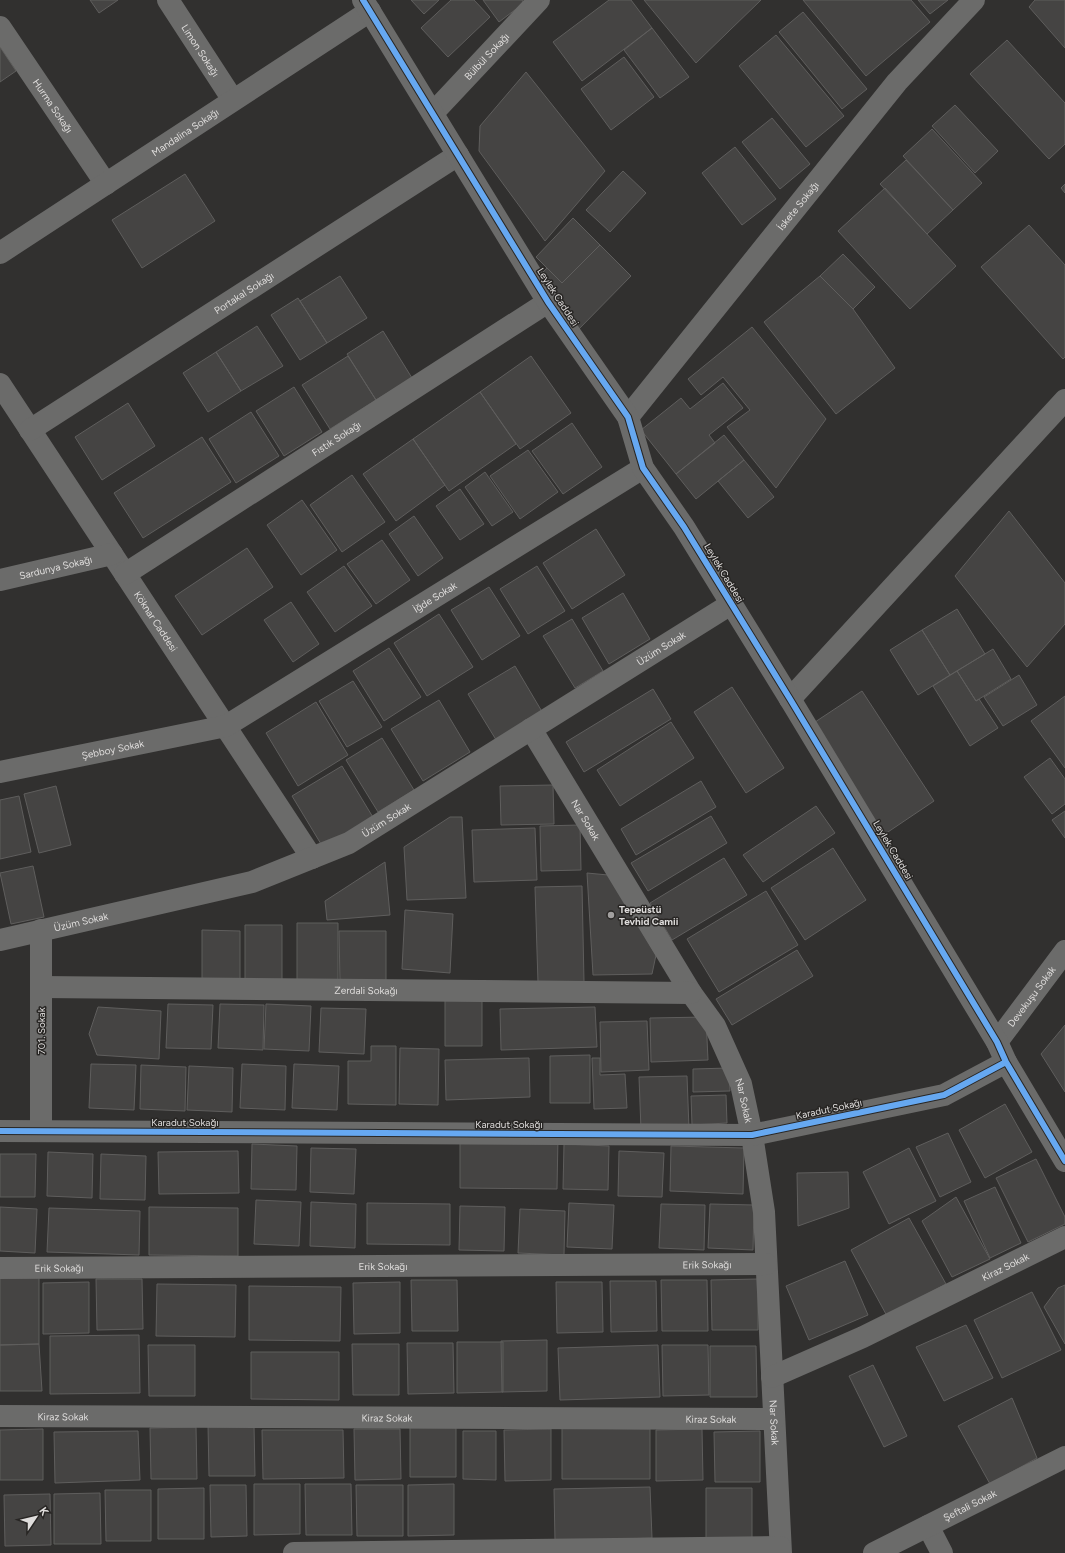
<svg xmlns="http://www.w3.org/2000/svg" width="1065" height="1553" viewBox="0 0 1065 1553" font-family="Figtree,sans-serif">
	<rect width="100%" height="100%" fill="#31302f"/>
	<path fill="#454443" stroke="#5f5e5d" d="M 90,0 L 118,0 L 99,13 Z
		M 411,0 L 439,0 L 424,14 Z
		M 451,0 L 474,0 L 490,17 L 448,57 L 421,28 Z
		M 483,0 L 522,0 L 524,3 L 499,22 Z
		M 609,0 L 631,0 L 652,28 L 582,81 L 553,42 Z
		M 644,0 L 761,0 L 696,63 Z
		M 803,0 L 911,0 L 930,22 L 866,76 Z
		M 918,0 L 948,0 L 930,14 Z
		M 1035,0 L 1065,0 L 1065,48 L 1029,7 Z
		M 803,12 L 867,89 L 842,109 L 779,32 Z
		M 652,28 L 689,77 L 660,98 L 624,50 Z
		M 776,35 L 844,116 L 806,147 L 739,66 Z
		M 1007,40 L 1065,103 L 1065,144 L 1049,159 L 970,74 Z
		M 0,47 L 16,71 L 0,82 Z
		M 624,57 L 654,97 L 611,130 L 581,89 Z
		M 526,72 L 605,171 L 545,241 L 479,151 L 480,126 Z
		M 955,105 L 998,151 L 975,173 L 932,126 Z
		M 772,118 L 810,164 L 780,189 L 742,142 Z
		M 932,129 L 982,183 L 953,210 L 903,156 Z
		M 735,147 L 776,199 L 742,225 L 702,173 Z
		M 906,160 L 953,210 L 927,234 L 880,184 Z
		M 623,171 L 646,193 L 610,232 L 586,210 Z
		M 185,174 L 215,221 L 142,268 L 112,220 Z
		M 1065,184 L 1065,193 L 1061,188 Z
		M 885,188 L 956,266 L 910,309 L 838,231 Z
		M 573,218 L 600,245 L 562,283 L 536,257 Z
		M 1029,225 L 1065,265 L 1065,357 L 1063,359 L 981,267 Z
		M 600,245 L 631,276 L 577,331 L 537,278 L 547,268 L 562,283 Z
		M 843,254 L 875,287 L 853,309 L 820,276 Z
		M 340,276 L 367,318 L 327,343 L 300,301 Z
		M 820,276 L 853,309 L 895,368 L 836,414 L 764,322 Z
		M 298,298 L 327,343 L 300,360 L 271,315 Z
		M 257,326 L 283,366 L 241,391 L 216,352 Z
		M 752,327 L 826,419 L 776,488 L 727,427 L 750,410 L 723,377 L 701,395 L 688,379 Z
		M 383,331 L 412,378 L 376,400 L 347,354 Z
		M 216,352 L 241,391 L 208,412 L 183,373 Z
		M 348,356 L 376,400 L 330,429 L 302,385 Z
		M 531,356 L 571,413 L 520,449 L 480,392 Z
		M 723,383 L 743,408 L 709,435 L 715,443 L 676,474 L 641,430 L 681,398 L 690,409 Z
		M 294,387 L 322,432 L 284,456 L 256,411 Z
		M 480,392 L 516,444 L 449,491 L 413,439 Z
		M 128,403 L 155,446 L 102,480 L 75,437 Z
		M 251,412 L 279,456 L 236,483 L 209,439 Z
		M 572,423 L 602,467 L 563,494 L 532,451 Z
		M 724,435 L 744,460 L 696,499 L 676,474 Z
		M 202,437 L 231,482 L 143,538 L 114,493 Z
		M 413,439 L 445,485 L 396,521 L 363,474 Z
		M 528,450 L 558,492 L 520,519 L 490,476 Z
		M 744,460 L 774,497 L 748,518 L 718,481 Z
		M 485,472 L 513,512 L 492,526 L 465,487 Z
		M 352,475 L 385,522 L 342,552 L 310,505 Z
		M 460,489 L 484,524 L 460,540 L 436,506 Z
		M 302,500 L 337,550 L 301,575 L 267,525 Z
		M 1009,511 L 1065,583 L 1065,624 L 1027,667 L 955,576 Z
		M 414,516 L 443,558 L 418,576 L 389,534 Z
		M 596,529 L 625,575 L 572,609 L 543,563 Z
		M 382,540 L 410,580 L 376,604 L 347,564 Z
		M 247,548 L 273,587 L 202,635 L 175,596 Z
		M 344,566 L 372,606 L 335,632 L 307,592 Z
		M 537,566 L 565,611 L 528,634 L 500,589 Z
		M 489,587 L 520,636 L 482,660 L 451,610 Z
		M 623,593 L 650,639 L 609,664 L 582,618 Z
		M 291,602 L 319,644 L 293,662 L 264,620 Z
		M 957,609 L 985,654 L 950,675 L 922,630 Z
		M 439,614 L 473,667 L 427,696 L 394,643 Z
		M 572,619 L 603,671 L 575,688 L 543,636 Z
		M 922,630 L 950,675 L 918,695 L 890,650 Z
		M 389,648 L 421,697 L 384,721 L 353,671 Z
		M 993,649 L 1011,679 L 976,701 L 957,671 Z
		M 515,666 L 544,715 L 498,743 L 468,694 Z
		M 957,671 L 976,701 L 979,699 L 998,728 L 970,746 L 933,686 Z
		M 1019,675 L 1037,705 L 1003,726 L 984,697 Z
		M 353,681 L 382,727 L 347,747 L 319,701 Z
		M 732,687 L 784,768 L 746,793 L 694,712 Z
		M 653,689 L 671,719 L 584,772 L 566,742 Z
		M 862,691 L 934,801 L 882,836 L 809,726 Z
		M 1065,696 L 1065,768 L 1031,721 Z
		M 439,700 L 470,752 L 423,781 L 391,729 Z
		M 316,702 L 348,755 L 298,786 L 266,733 Z
		M 671,722 L 694,758 L 620,806 L 597,770 Z
		M 382,738 L 414,790 L 378,812 L 346,760 Z
		M 1050,758 L 1065,779 L 1065,804 L 1052,814 L 1024,777 Z
		M 342,766 L 374,819 L 324,849 L 292,796 Z
		M 701,781 L 716,807 L 636,855 L 621,829 Z
		M 553,785 L 554,824 L 501,825 L 500,786 Z
		M 56,786 L 71,845 L 39,853 L 24,794 Z
		M 19,796 L 31,852 L 0,859 L 0,800 Z
		M 816,806 L 835,833 L 763,882 L 743,855 Z
		M 1065,811 L 1065,838 L 1052,820 Z
		M 711,816 L 727,843 L 648,891 L 631,863 Z
		M 450,817 L 462,817 L 466,898 L 407,900 L 404,847 Z
		M 580,825 L 581,870 L 541,871 L 540,826 Z
		M 535,828 L 537,880 L 474,882 L 472,830 Z
		M 833,848 L 866,900 L 805,940 L 771,888 Z
		M 724,858 L 747,895 L 672,940 L 650,903 Z
		M 385,862 L 390,915 L 327,920 L 325,901 Z
		M 33,866 L 44,917 L 11,924 L 0,873 Z
		M 587,873 L 608,875 L 656,955 L 652,974 L 593,975 Z
		M 582,886 L 584,982 L 538,983 L 535,887 Z
		M 766,891 L 798,945 L 719,992 L 687,939 Z
		M 405,910 L 453,914 L 450,973 L 402,969 Z
		M 297,923 L 338,923 L 338,984 L 297,984 Z
		M 245,925 L 282,925 L 282,986 L 245,986 Z
		M 202,930 L 240,931 L 240,985 L 202,984 Z
		M 339,931 L 386,931 L 386,982 L 340,982 Z
		M 797,950 L 813,976 L 732,1025 L 716,999 Z
		M 445,999 L 482,999 L 482,1046 L 445,1046 Z
		M 168,1004 L 213,1005 L 211,1049 L 166,1048 Z
		M 220,1004 L 264,1005 L 263,1050 L 218,1048 Z
		M 266,1004 L 311,1006 L 309,1051 L 264,1049 Z
		M 98,1007 L 161,1011 L 159,1059 L 97,1055 L 89,1034 Z
		M 595,1007 L 597,1047 L 501,1050 L 500,1009 Z
		M 321,1008 L 366,1009 L 364,1054 L 319,1052 Z
		M 706,1017 L 708,1060 L 651,1062 L 650,1018 Z
		M 647,1021 L 649,1070 L 601,1072 L 600,1022 Z
		M 1065,1025 L 1065,1092 L 1041,1054 Z
		M 371,1046 L 396,1046 L 396,1105 L 348,1104 L 348,1061 L 371,1061 Z
		M 400,1048 L 439,1049 L 438,1105 L 399,1104 Z
		M 590,1055 L 590,1103 L 550,1103 L 550,1056 Z
		M 529,1058 L 530,1097 L 446,1100 L 445,1060 Z
		M 592,1058 L 600,1058 L 600,1075 L 625,1074 L 627,1108 L 594,1109 Z
		M 91,1064 L 136,1065 L 134,1110 L 89,1108 Z
		M 242,1064 L 286,1066 L 285,1110 L 240,1108 Z
		M 294,1064 L 339,1066 L 337,1110 L 292,1108 Z
		M 141,1065 L 186,1067 L 185,1111 L 140,1109 Z
		M 189,1066 L 233,1068 L 232,1112 L 187,1110 Z
		M 729,1068 L 730,1091 L 693,1092 L 693,1069 Z
		M 687,1076 L 689,1129 L 641,1130 L 639,1077 Z
		M 726,1095 L 727,1123 L 692,1125 L 691,1096 Z
		M 1005,1104 L 1032,1152 L 985,1178 L 959,1130 Z
		M 948,1133 L 971,1182 L 940,1197 L 916,1147 Z
		M 460,1136 L 558,1137 L 557,1189 L 460,1188 Z
		M 252,1144 L 297,1146 L 296,1190 L 251,1189 Z
		M 564,1144 L 609,1146 L 608,1190 L 563,1189 Z
		M 671,1146 L 744,1148 L 743,1194 L 670,1191 Z
		M 311,1148 L 356,1149 L 354,1194 L 310,1192 Z
		M 909,1148 L 936,1201 L 889,1224 L 863,1172 Z
		M 238,1151 L 239,1193 L 159,1194 L 158,1152 Z
		M 619,1151 L 664,1153 L 662,1197 L 618,1196 Z
		M 48,1152 L 93,1154 L 92,1198 L 47,1196 Z
		M 0,1154 L 36,1154 L 35,1197 L 0,1197 Z
		M 101,1154 L 146,1156 L 145,1200 L 100,1199 Z
		M 1036,1159 L 1065,1217 L 1065,1224 L 1028,1242 L 996,1178 Z
		M 848,1172 L 849,1208 L 798,1226 L 797,1173 Z
		M 995,1187 L 1021,1243 L 990,1258 L 964,1201 Z
		M 956,1197 L 990,1259 L 952,1277 L 922,1221 Z
		M 256,1200 L 301,1202 L 299,1246 L 254,1244 Z
		M 311,1202 L 356,1204 L 355,1248 L 310,1246 Z
		M 367,1203 L 450,1204 L 450,1245 L 367,1244 Z
		M 569,1203 L 614,1205 L 612,1249 L 567,1247 Z
		M 661,1204 L 705,1205 L 704,1250 L 659,1248 Z
		M 710,1204 L 754,1205 L 753,1250 L 708,1248 Z
		M 460,1206 L 505,1207 L 504,1251 L 459,1250 Z
		M 0,1207 L 37,1209 L 35,1253 L 0,1251 Z
		M 149,1207 L 238,1208 L 238,1256 L 149,1255 Z
		M 49,1208 L 140,1211 L 139,1255 L 47,1252 Z
		M 520,1209 L 565,1211 L 564,1255 L 518,1253 Z
		M 909,1218 L 946,1284 L 887,1316 L 851,1250 Z
		M 845,1261 L 868,1315 L 809,1340 L 786,1286 Z
		M 0,1277 L 39,1277 L 39,1344 L 0,1345 Z
		M 96,1279 L 142,1279 L 143,1329 L 97,1330 Z
		M 758,1279 L 758,1330 L 712,1330 L 711,1280 Z
		M 411,1280 L 457,1280 L 458,1331 L 412,1331 Z
		M 661,1280 L 707,1280 L 708,1331 L 662,1331 Z
		M 610,1281 L 656,1281 L 657,1331 L 611,1332 Z
		M 89,1282 L 89,1333 L 43,1334 L 43,1283 Z
		M 400,1282 L 400,1333 L 354,1334 L 353,1283 Z
		M 556,1282 L 602,1282 L 603,1332 L 557,1333 Z
		M 157,1284 L 236,1285 L 235,1337 L 156,1336 Z
		M 1065,1285 L 1065,1344 L 1044,1307 L 1058,1288 Z
		M 249,1286 L 341,1287 L 340,1341 L 249,1340 Z
		M 1032,1292 L 1061,1350 L 1002,1378 L 974,1320 Z
		M 966,1325 L 993,1378 L 944,1401 L 916,1347 Z
		M 139,1335 L 140,1393 L 50,1394 L 50,1336 Z
		M 547,1340 L 547,1391 L 502,1392 L 501,1341 Z
		M 457,1342 L 503,1342 L 503,1392 L 457,1393 Z
		M 407,1343 L 453,1343 L 454,1393 L 408,1394 Z
		M 39,1344 L 42,1391 L 0,1391 L 0,1345 Z
		M 352,1344 L 399,1344 L 399,1395 L 353,1395 Z
		M 148,1345 L 195,1345 L 195,1396 L 149,1396 Z
		M 658,1345 L 660,1397 L 560,1400 L 558,1348 Z
		M 662,1345 L 708,1345 L 709,1395 L 663,1396 Z
		M 710,1346 L 756,1346 L 757,1397 L 710,1397 Z
		M 251,1352 L 339,1352 L 339,1400 L 251,1399 Z
		M 873,1365 L 907,1436 L 884,1447 L 849,1376 Z
		M 1012,1398 L 1037,1458 L 990,1484 L 958,1426 Z
		M 208,1425 L 254,1425 L 255,1476 L 209,1476 Z
		M 456,1426 L 456,1477 L 410,1477 L 410,1427 Z
		M 196,1427 L 197,1479 L 151,1479 L 150,1428 Z
		M 562,1428 L 650,1429 L 650,1479 L 562,1479 Z
		M 43,1429 L 43,1480 L 0,1480 L 0,1430 Z
		M 354,1429 L 400,1429 L 401,1479 L 355,1480 Z
		M 551,1429 L 551,1480 L 505,1481 L 504,1430 Z
		M 702,1429 L 703,1480 L 656,1481 L 656,1430 Z
		M 262,1430 L 343,1430 L 344,1478 L 263,1479 Z
		M 138,1431 L 140,1480 L 55,1483 L 54,1432 Z
		M 463,1431 L 496,1431 L 496,1480 L 463,1479 Z
		M 760,1431 L 760,1482 L 715,1482 L 714,1432 Z
		M 254,1484 L 300,1484 L 300,1534 L 254,1535 Z
		M 305,1484 L 351,1484 L 352,1535 L 306,1535 Z
		M 454,1484 L 454,1535 L 408,1536 L 408,1485 Z
		M 210,1485 L 246,1485 L 247,1536 L 211,1537 Z
		M 356,1485 L 403,1485 L 403,1536 L 357,1536 Z
		M 650,1487 L 652,1538 L 555,1541 L 554,1489 Z
		M 204,1488 L 204,1539 L 158,1539 L 158,1489 Z
		M 706,1488 L 752,1488 L 752,1539 L 706,1539 Z
		M 105,1490 L 151,1490 L 151,1541 L 106,1541 Z
		M 100,1493 L 101,1544 L 54,1544 L 54,1494 Z
		M 50,1494 L 51,1545 L 5,1546 L 4,1495 Z"/>
	<g fill="none" stroke-linecap="round" stroke-linejoin="round">
		<g stroke="#6b6b6a" stroke-width="22">
			<path id="s1" d="M 168,0 L 233,100"/>
			<path id="s2" d="M 0,27 L 106,184"/>
			<path id="s3" d="M 433,113 L 539,0"/>
			<path id="s4" d="M 0,253 L 370,11"/>
			<path id="s5" d="M 0,384 L 312,858"/>
			<path id="s6" d="M 628,417 L 897,82 L 974,0"/>
			<path id="s7" d="M 30,430 L 458,155"/>
			<path id="s8" d="M 125,574 L 548,302"/>
			<path id="s9" d="M 0,580 L 112,554"/>
			<path d="M 790,699 L 1065,400"/>
			<path id="s10" d="M 531,729 L 691,993 L 715,1026 L 741,1084 L 752,1135 L 764,1212 L 781,1553"/>
			<path id="s11" d="M 0,772 L 226,726 L 643,468"/>
			<path id="s12" d="M 0,940 L 252,882 L 349,843 L 731,604"/>
			<path id="s13" d="M 41,987 L 691,993"/>
			<path id="s14" d="M 997,1042 L 1065,951"/>
			<path d="M 0,1131 L 752,1135 L 944,1095 L 1006,1062"/>
			<path d="M 41,1131 L 41,930"/>
			<path id="s15" d="M 0,1268 L 766,1264"/>
			<path id="s16" d="M 772,1377 L 863,1337 L 1065,1237"/>
			<path id="s17" d="M 0,1416 L 774,1419"/>
			<path d="M 928,1526 L 942,1553"/>
			<path d="M 294,1553 L 780,1547"/>
		</g>
		<g stroke="#6b6b6a" stroke-width="22">
			<path d="M 363,0 L 548,302 L 628,417 L 643,468 L 684,527 L 790,699 L 997,1042 L 1006,1062 L 1065,1161"/>
			<path id="s18" d="M 874,1553 L 1065,1457"/>
		</g>
		<g stroke="#282624" stroke-width="8">
			<path id="cycleway" d="M 363,0 L 548,302 L 628,417 L 643,468 L 684,527 L 790,699 L 997,1042 L 1006,1062 L 1065,1161
				M 0,1131 L 752,1135 L 944,1095 L 1006,1062"/>
		</g>
		<use href="#cycleway" stroke="#66a8f1" stroke-width="6"/>
	</g>
	<circle fill="#a2a09f" stroke="#282624" stroke-width="1.5" cx="611" cy="915" r="4"/>
	<g text-anchor="middle" dominant-baseline="central" stroke-width="3" stroke-linejoin="round" paint-order="stroke">
		<g font-size="10" fill="#dfdddc" stroke="#282624">
			<text stroke="none"><textPath href="#s1" startOffset="60">Limon Sokağı</textPath></text>
			<text stroke="none"><textPath href="#s3" startOffset="78">Bülbül Sokağı</textPath></text>
			<text stroke="none"><textPath href="#s2" startOffset="95">Hurma Sokağı</textPath></text>
			<text stroke="none"><textPath href="#s4" startOffset="221">Mandalina Sokağı</textPath></text>
			<text stroke="none"><textPath href="#s6" startOffset="271">İskete Sokağı</textPath></text>
			<text stroke="none"><textPath href="#s7" startOffset="254">Portakal Sokağı</textPath></text>
			<text transform="translate(558 297) rotate(57)">Leylek Caddesi</text>
			<text stroke="none"><textPath href="#s8" startOffset="251">Fıstık Sokağı</textPath></text>
			<text stroke="none"><textPath href="#s9" startOffset="57">Sardunya Sokağı</textPath></text>
			<text transform="translate(724 573) rotate(59)">Leylek Caddesi</text>
			<text stroke="none"><textPath href="#s11" startOffset="476">İğde Sokak</textPath></text>
			<text stroke="none"><textPath href="#s5" startOffset="284">Köknar Caddesi</textPath></text>
			<text stroke="none"><textPath href="#s12" startOffset="731">Üzüm Sokak</textPath></text>
			<text stroke="none"><textPath href="#s11" startOffset="115">Şebboy Sokak</textPath></text>
			<text stroke="none"><textPath href="#s12" startOffset="407">Üzüm Sokak</textPath></text>
			<text stroke="none"><textPath href="#s10" startOffset="106">Nar Sokak</textPath></text>
			<text transform="translate(893 850) rotate(59)">Leylek Caddesi</text>
			<text stroke="none"><textPath href="#s12" startOffset="83">Üzüm Sokak</textPath></text>
			<text stroke="none"><textPath href="#s13" startOffset="325">Zerdali Sokağı</textPath></text>
			<text stroke="none"><textPath href="#s14" startOffset="57">Devekuşu Sokak</textPath></text>
			<text transform="translate(41 1031) rotate(-90)">701. Sokak</text>
			<text stroke="none"><textPath href="#s10" startOffset="430">Nar Sokak</textPath></text>
			<text transform="translate(829 1109) rotate(-12)">Karadut Sokağı</text>
			<text x="185" y="1122">Karadut Sokağı</text>
			<text x="509" y="1124">Karadut Sokağı</text>
			<text stroke="none"><textPath href="#s15" startOffset="707">Erik Sokağı</textPath></text>
			<text stroke="none"><textPath href="#s15" startOffset="383">Erik Sokağı</textPath></text>
			<text stroke="none"><textPath href="#s16" startOffset="258">Kiraz Sokak</textPath></text>
			<text stroke="none"><textPath href="#s15" startOffset="59">Erik Sokağı</textPath></text>
			<text stroke="none"><textPath href="#s17" startOffset="63">Kiraz Sokak</textPath></text>
			<text stroke="none"><textPath href="#s17" startOffset="387">Kiraz Sokak</textPath></text>
			<text stroke="none"><textPath href="#s17" startOffset="711">Kiraz Sokak</textPath></text>
			<text stroke="none"><textPath href="#s10" startOffset="754">Nar Sokak</textPath></text>
			<text stroke="none"><textPath href="#s18" startOffset="107">Şeftali Sokak</textPath></text>
		</g>
		<g font-size="10" font-weight="bold" fill="#dfdddc" stroke="#282624" text-anchor="start">
			<text x="619" y="909">Tepeüstü<tspan x="619" dy="12">Tevhid Camii</tspan></text>
		</g>
	</g>
	<g transform="translate(36 1517) rotate(55)" stroke="#282624" stroke-width="3" paint-order="stroke">
	<path d="M0-3L7 15L0 10L-7 15Z" fill="#dfdddc"/>
	<text y="-6" font-size="11" font-weight="bold" text-anchor="middle" fill="#dfdddc">K</text>
	</g>
</svg>
